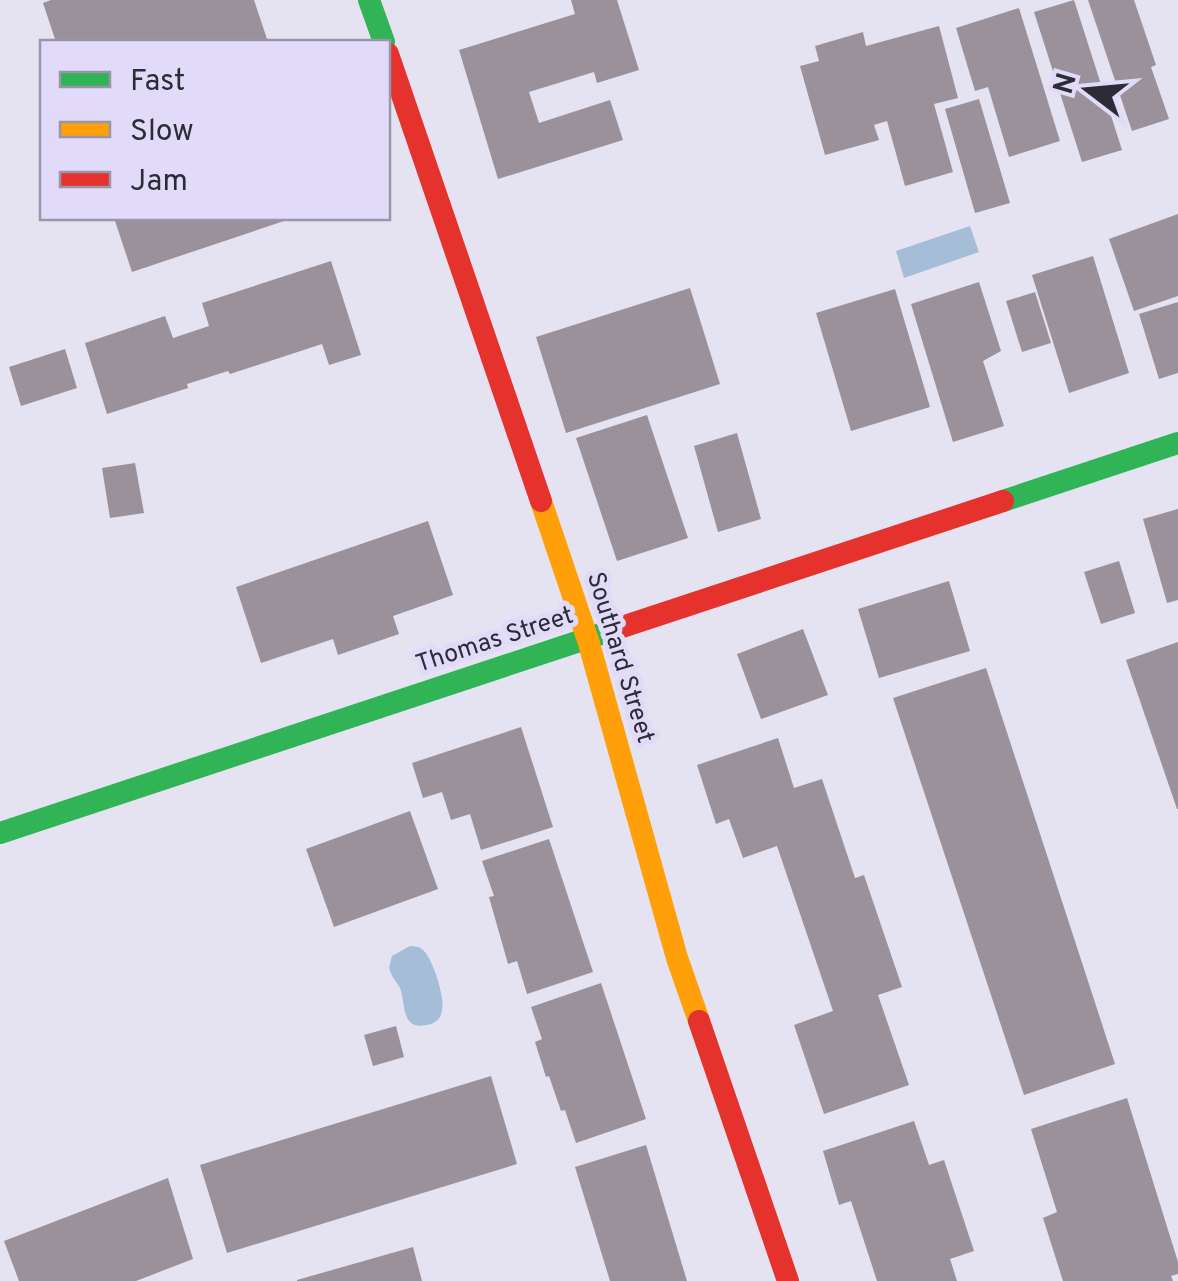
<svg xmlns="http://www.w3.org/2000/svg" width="1178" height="1281" viewBox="0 0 1178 1281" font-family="Overpass,sans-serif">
	<rect width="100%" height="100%" fill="#e5e2f2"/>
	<path fill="#a6bdd7" d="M 970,226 L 979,252 L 904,278 L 896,251 Z
		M 410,946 C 418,947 419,946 424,951 C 433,960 445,997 442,1010 C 441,1019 436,1023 427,1025 C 400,1031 406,1002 400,988 C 396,981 391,976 389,968 L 392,956 Z"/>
	<path fill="#9a919b" d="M 51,0 L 254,0 L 268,42 L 56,42 L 43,3 Z
		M 571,0 L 617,0 L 639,70 L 597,83 L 594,72 L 529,92 L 539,123 L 610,100 L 623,140 L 498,179 L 459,50 L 575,14 Z
		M 1074,0 L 1122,150 L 1082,162 L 1034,12 Z
		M 1088,0 L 1134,0 L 1156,65 L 1151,67 L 1169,119 L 1132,131 Z
		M 1019,8 L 1060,141 L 1009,157 L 988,87 L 975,91 L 956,28 Z
		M 939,26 L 958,98 L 934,104 L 953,172 L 905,186 L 887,121 L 874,125 L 879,140 L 825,155 L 800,66 L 819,61 L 815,46 L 863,32 L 866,46 Z
		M 979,99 L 1010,203 L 975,213 L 945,109 Z
		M 1178,214 L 1178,296 L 1134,311 L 1109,239 Z
		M 114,218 L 293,218 L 132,272 Z
		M 1093,256 L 1129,373 L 1069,393 L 1032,275 Z
		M 331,261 L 361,355 L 329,365 L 322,344 L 230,374 L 228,371 L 187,384 L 188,388 L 107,414 L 85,343 L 165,316 L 173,338 L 209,326 L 202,303 Z
		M 979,282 L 1001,351 L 983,361 L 1004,426 L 953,442 L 911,304 Z
		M 690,288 L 720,384 L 566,433 L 536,337 Z
		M 895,289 L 930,407 L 851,431 L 816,313 Z
		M 1035,292 L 1051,343 L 1022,352 L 1006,301 Z
		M 1178,302 L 1178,373 L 1159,379 L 1139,314 Z
		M 65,349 L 77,388 L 21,406 L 9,367 Z
		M 647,415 L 688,538 L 617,561 L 576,438 Z
		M 737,433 L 761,519 L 718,532 L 694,446 Z
		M 135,463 L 144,513 L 110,518 L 102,468 Z
		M 1178,509 L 1178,600 L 1167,603 L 1143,519 Z
		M 428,521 L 453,595 L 393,616 L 399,634 L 338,655 L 333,639 L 261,663 L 236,587 Z
		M 1119,561 L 1135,613 L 1101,624 L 1084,572 Z
		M 949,581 L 970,651 L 879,678 L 858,609 Z
		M 803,629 L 828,695 L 761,719 L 737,654 Z
		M 1178,642 L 1178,809 L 1177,809 L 1126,660 Z
		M 986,668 L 1115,1064 L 1024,1095 L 893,698 Z
		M 521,727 L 553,827 L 481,850 L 470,814 L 451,820 L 442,792 L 423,798 L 412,763 Z
		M 778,738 L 794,788 L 822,779 L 855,878 L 864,875 L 902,987 L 878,995 L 909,1085 L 824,1114 L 794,1025 L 833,1011 L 777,846 L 743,858 L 729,819 L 716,824 L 697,765 Z
		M 410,811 L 438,889 L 334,927 L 306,849 Z
		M 549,839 L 593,972 L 527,994 L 517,961 L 508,964 L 489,897 L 494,896 L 482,861 Z
		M 601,983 L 646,1119 L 576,1143 L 565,1110 L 561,1111 L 549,1076 L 546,1077 L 535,1042 L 542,1039 L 531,1007 Z
		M 396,1026 L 404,1057 L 373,1066 L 364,1035 Z
		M 491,1076 L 517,1164 L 227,1253 L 200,1165 Z
		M 1127,1098 L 1178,1262 L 1178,1274 L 1171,1276 L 1173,1281 L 1063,1281 L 1043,1218 L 1057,1212 L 1031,1129 Z
		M 914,1121 L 929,1165 L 944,1160 L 974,1251 L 950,1259 L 957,1281 L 877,1281 L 851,1201 L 839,1205 L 823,1151 Z
		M 646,1145 L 687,1281 L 610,1281 L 575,1167 Z
		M 168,1178 L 193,1259 L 136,1281 L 19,1281 L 4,1241 Z
		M 413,1247 L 422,1281 L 297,1281 L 297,1280 Z"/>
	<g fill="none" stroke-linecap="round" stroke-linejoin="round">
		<path stroke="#30b455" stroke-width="22" d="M 369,0 L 384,42
			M 1003,501 L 1178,443
			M 0,833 L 622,627"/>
		<path stroke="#ff9f0a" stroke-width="22" d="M 541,501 L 588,640 L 677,958 L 699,1021"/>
		<path stroke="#e5322d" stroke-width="22" d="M 388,54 L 541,501
			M 622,627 L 1003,501
			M 699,1021 L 788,1281"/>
	</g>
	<g text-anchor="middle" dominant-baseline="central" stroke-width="10" stroke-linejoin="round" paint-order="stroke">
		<g font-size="25" fill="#2d2b36" stroke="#e1dbf9">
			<text transform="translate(495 641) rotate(-18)">Thomas Street</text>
			<text transform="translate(619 658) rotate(73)">Southard Street</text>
		</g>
	</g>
	<rect x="40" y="40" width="350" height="180" fill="#e1dbf9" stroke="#9995ab" stroke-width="2.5"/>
	<rect x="60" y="72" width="50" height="15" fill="#30b455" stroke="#9995ab" stroke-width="2.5"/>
	<text x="130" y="90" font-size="30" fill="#2d2b36">Fast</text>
	<rect x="60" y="122" width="50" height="15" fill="#ff9f0a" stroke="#9995ab" stroke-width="2.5"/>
	<text x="130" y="140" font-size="30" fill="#2d2b36">Slow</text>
	<rect x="60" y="172" width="50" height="15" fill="#e5322d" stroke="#9995ab" stroke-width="2.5"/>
	<text x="130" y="190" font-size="30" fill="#2d2b36">Jam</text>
	<g transform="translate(1088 90) rotate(286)" stroke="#e1dbf9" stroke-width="8" paint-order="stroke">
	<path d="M0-8L18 38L0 25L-18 38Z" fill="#2d2b36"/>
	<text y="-15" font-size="28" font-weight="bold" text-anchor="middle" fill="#2d2b36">N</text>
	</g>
</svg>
